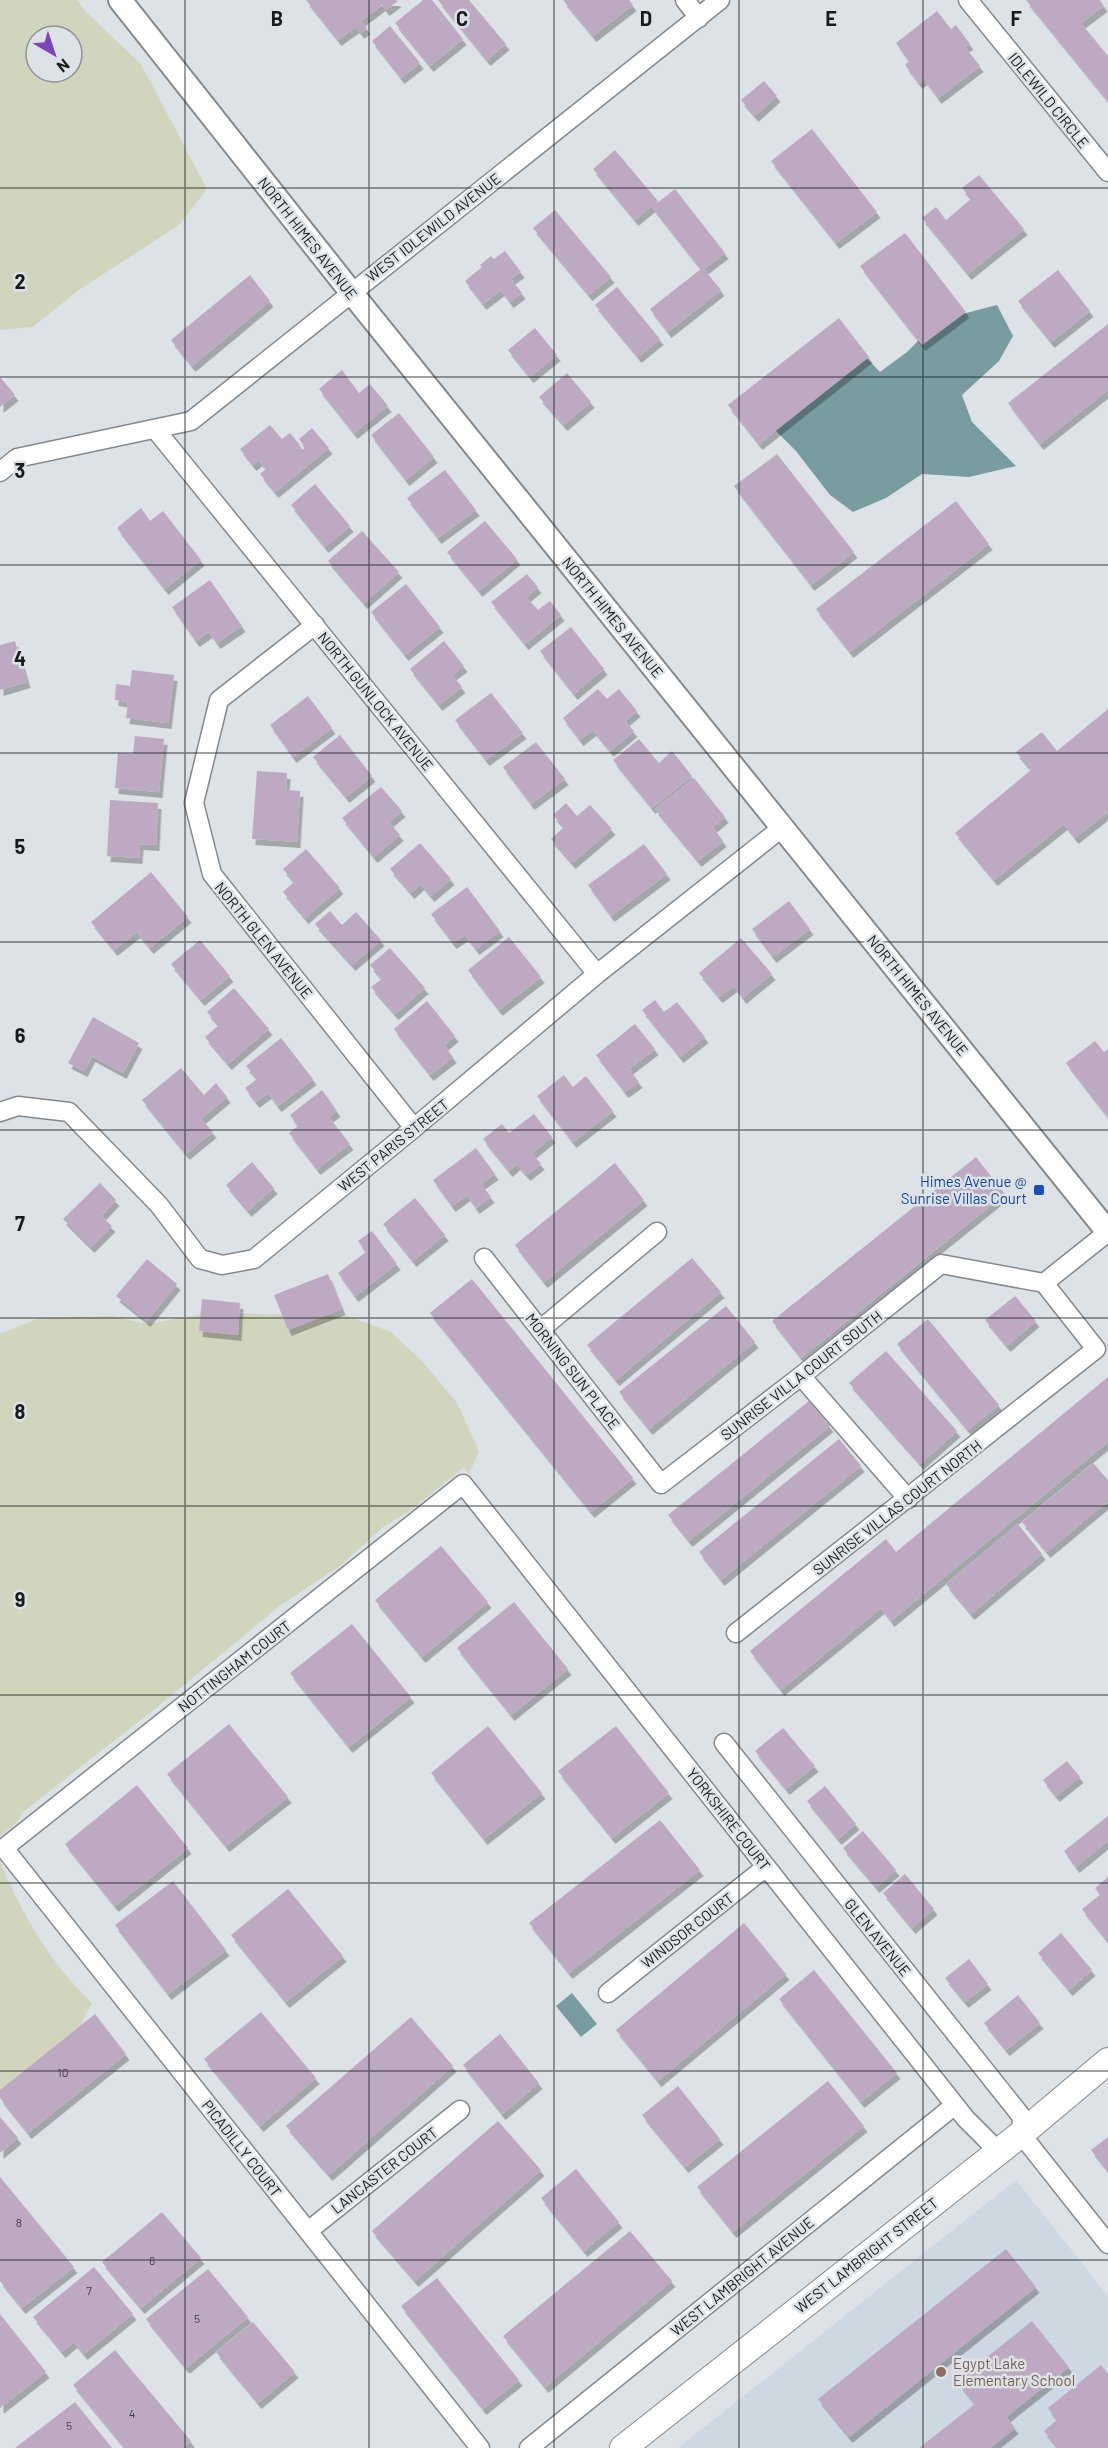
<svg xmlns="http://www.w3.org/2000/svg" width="1108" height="2448" viewBox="0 0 1108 2448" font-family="Barlow,sans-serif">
	<defs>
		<filter id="shadow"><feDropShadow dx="3.5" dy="6" stdDeviation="0" flood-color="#0004"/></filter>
	</defs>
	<rect width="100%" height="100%" fill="#dde2e6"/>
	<path fill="#ced8e2" d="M 1016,2180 L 1108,2296 L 1108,2448 L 678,2448 Z"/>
	<path fill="#d1d5be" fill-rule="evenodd" d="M 0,0 L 77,0 L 85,11 L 141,64 L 207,189 L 179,225 L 79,290 L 33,327 L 0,330 ZM 36,36 L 72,36 L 72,72 L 36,72 Z
		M 209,1313 L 348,1316 L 391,1332 L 422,1361 L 457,1403 L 479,1451 L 469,1474 L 463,1468 L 410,1511 L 383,1527 L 340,1566 L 281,1605 L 156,1708 L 24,1811 L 17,1822 L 0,1836 L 0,1334 L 39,1318 L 112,1316 L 147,1324 Z
		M 0,1861 C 21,1913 51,1964 92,2003 L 80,2026 L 0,2090 Z"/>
	<path fill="#789ca0" d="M 997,305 L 1013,336 L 999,361 L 962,395 L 972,422 L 1016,466 L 969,477 L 922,474 L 886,498 L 853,512 L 830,495 L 796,451 L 769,424 L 858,349 L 880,372 L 907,352 L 939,320 Z
		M 572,1993 L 597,2024 L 581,2037 L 556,2006 Z"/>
	<path fill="#bdaac2" filter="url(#shadow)" d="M 306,0 L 396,0 L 398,1 L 386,10 L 382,5 L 361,21 L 367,28 L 361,33 L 356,27 L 338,40 Z
		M 423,0 L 432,0 L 463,39 L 430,66 L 395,23 Z
		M 438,0 L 469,0 L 506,44 L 487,60 Z
		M 563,0 L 629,0 L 633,5 L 593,36 Z
		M 1026,0 L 1100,0 L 1104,6 L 1081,23 L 1108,56 L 1108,101 Z
		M 937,11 L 951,29 L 956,25 L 970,44 L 965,47 L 980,66 L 938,98 L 924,79 L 919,83 L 905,65 L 909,61 L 896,43 Z
		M 390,26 L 420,63 L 401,78 L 372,41 Z
		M 764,81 L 777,96 L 755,116 L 741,100 Z
		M 812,129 L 877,212 L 836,243 L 771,161 Z
		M 615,150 L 658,201 L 635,220 L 593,169 Z
		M 979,175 L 1024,229 L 968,274 L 922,218 L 936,207 L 946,220 L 971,199 L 962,188 Z
		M 675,189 L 725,253 L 704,269 L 721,290 L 668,332 L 650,309 L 701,269 L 652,207 Z
		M 555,210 L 611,277 L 589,295 L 533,228 Z
		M 905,233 L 966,312 L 922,345 L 860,266 Z
		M 505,251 L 521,272 L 511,279 L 522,293 L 510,302 L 501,290 L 483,304 L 465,281 L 482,267 L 480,265 L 491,256 L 494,259 Z
		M 1058,270 L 1090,311 L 1051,342 L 1018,301 Z
		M 250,275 L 270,301 L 192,366 L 171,340 Z
		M 617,287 L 660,339 L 638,357 L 595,305 Z
		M 839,318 L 869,357 L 759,444 L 728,405 Z
		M 1108,324 L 1108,390 L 1040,444 L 1008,403 Z
		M 535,328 L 557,355 L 530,377 L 508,350 Z
		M 342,370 L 359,393 L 370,384 L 388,406 L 354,433 L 319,389 Z
		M 567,373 L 591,402 L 564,425 L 539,397 Z
		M 0,377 L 15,395 L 0,407 Z
		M 399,413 L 434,457 L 406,480 L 371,435 Z
		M 270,425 L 282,439 L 290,433 L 300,445 L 292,453 L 299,448 L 301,451 L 305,448 L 299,439 L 312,428 L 329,448 L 275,492 L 260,474 L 266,469 L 259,460 L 253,465 L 240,449 Z
		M 777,454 L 854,552 L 811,585 L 734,486 Z
		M 445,470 L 476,510 L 438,538 L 407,498 Z
		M 315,484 L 350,526 L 325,547 L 291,505 Z
		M 956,501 L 989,544 L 850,652 L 816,609 Z
		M 141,508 L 150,521 L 163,511 L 201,560 L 165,589 L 117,528 Z
		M 485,521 L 517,559 L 479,591 L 447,552 Z
		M 362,531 L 399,572 L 364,603 L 328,561 Z
		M 527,574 L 538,587 L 526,597 L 538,610 L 550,601 L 561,615 L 525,644 L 491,602 Z
		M 210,580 L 242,626 L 217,643 L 209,632 L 196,641 L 172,607 Z
		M 406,584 L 440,627 L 405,655 L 371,612 Z
		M 571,627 L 604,669 L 574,694 L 540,651 Z
		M 15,641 L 27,682 L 0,690 L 0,645 Z
		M 444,641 L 464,666 L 452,675 L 462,687 L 439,705 L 410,669 Z
		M 132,670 L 174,675 L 168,723 L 126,718 L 128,702 L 115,700 L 116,684 L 130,686 Z
		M 598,689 L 607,699 L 619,689 L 637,711 L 625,721 L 634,731 L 610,751 L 593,730 L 580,740 L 563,718 Z
		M 491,693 L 523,733 L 486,760 L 455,720 Z
		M 308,696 L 332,728 L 293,757 L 270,725 Z
		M 1108,709 L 1108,812 L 1075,838 L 1064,824 L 994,880 L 955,833 L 1031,770 L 1016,752 L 1042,732 L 1057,751 Z
		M 340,735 L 372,776 L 346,797 L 313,757 Z
		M 135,736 L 164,739 L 159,792 L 115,788 L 118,753 L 133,754 Z
		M 639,739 L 659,763 L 672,751 L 692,776 L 652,808 L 613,760 Z
		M 536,742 L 565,779 L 531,804 L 503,767 Z
		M 257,771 L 287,773 L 286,790 L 300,791 L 297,842 L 252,839 Z
		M 694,778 L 725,817 L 713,827 L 723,841 L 698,861 L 655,809 Z
		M 381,787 L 402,811 L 389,822 L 400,835 L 374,857 L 342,818 Z
		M 110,800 L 158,803 L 156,845 L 140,844 L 139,858 L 107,856 Z
		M 566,803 L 577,816 L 590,805 L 612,829 L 572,863 L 551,839 L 564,827 L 553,815 Z
		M 420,843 L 451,879 L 431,896 L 421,884 L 411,893 L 390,869 Z
		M 644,844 L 667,874 L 611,916 L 588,885 Z
		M 306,849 L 340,888 L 305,918 L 283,892 L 294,882 L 283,869 Z
		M 151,872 L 188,917 L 150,948 L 137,932 L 114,950 L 91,922 Z
		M 467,887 L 500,931 L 476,949 L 465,935 L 453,943 L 431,914 Z
		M 789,901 L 810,929 L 773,957 L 752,929 Z
		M 330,911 L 342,925 L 356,912 L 381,940 L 352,965 L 315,924 Z
		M 509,937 L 541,977 L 499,1010 L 468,970 Z
		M 741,938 L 772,974 L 743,998 L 734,986 L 719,997 L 699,973 Z
		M 200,940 L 230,976 L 201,1000 L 171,964 Z
		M 390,948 L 425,988 L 395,1014 L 371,987 L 382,979 L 370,965 Z
		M 234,988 L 269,1029 L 228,1064 L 205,1037 L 219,1025 L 207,1012 Z
		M 655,1000 L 664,1012 L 677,1002 L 705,1037 L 680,1057 L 642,1010 Z
		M 427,1001 L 455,1036 L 444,1045 L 453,1057 L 430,1075 L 394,1029 Z
		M 93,1017 L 139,1043 L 123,1073 L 92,1056 L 84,1071 L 68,1063 Z
		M 635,1024 L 655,1049 L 629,1069 L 639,1082 L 625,1092 L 596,1055 Z
		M 281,1038 L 313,1079 L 278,1106 L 268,1093 L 256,1102 L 245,1088 L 257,1079 L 246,1066 Z
		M 1095,1041 L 1104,1052 L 1108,1049 L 1108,1117 L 1066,1063 Z
		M 181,1068 L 204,1095 L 216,1083 L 227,1097 L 201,1119 L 213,1132 L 186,1154 L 142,1100 Z
		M 564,1075 L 573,1087 L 586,1076 L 613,1111 L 573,1142 L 537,1096 Z
		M 322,1090 L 337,1111 L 329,1117 L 350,1144 L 317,1169 L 289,1133 L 298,1126 L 290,1115 Z
		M 534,1114 L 552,1137 L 532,1153 L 541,1164 L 527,1175 L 517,1164 L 509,1171 L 483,1139 L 502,1124 L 509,1133 Z
		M 476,1148 L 495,1174 L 481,1184 L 491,1197 L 476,1208 L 467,1195 L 452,1206 L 433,1180 Z
		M 976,1157 L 1005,1194 L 801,1358 L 772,1321 Z
		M 252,1162 L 274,1188 L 248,1211 L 226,1185 Z
		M 615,1163 L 644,1200 L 544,1282 L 515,1245 Z
		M 100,1183 L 116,1200 L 101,1216 L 112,1226 L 91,1247 L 63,1219 Z
		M 415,1198 L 445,1235 L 413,1261 L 383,1224 Z
		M 372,1231 L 397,1264 L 355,1296 L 338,1273 L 366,1252 L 358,1241 Z
		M 692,1258 L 721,1292 L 616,1380 L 587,1345 Z
		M 147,1259 L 177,1284 L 147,1321 L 116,1296 Z
		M 328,1274 L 342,1309 L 288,1330 L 274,1295 Z
		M 472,1279 L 633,1478 L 591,1512 L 430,1313 Z
		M 1015,1296 L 1036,1321 L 1007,1346 L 985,1320 Z
		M 202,1299 L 240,1303 L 238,1335 L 199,1331 Z
		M 726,1306 L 755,1342 L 649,1429 L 619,1392 Z
		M 928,1319 L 999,1405 L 968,1430 L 897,1344 Z
		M 886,1351 L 957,1431 L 920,1464 L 849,1383 Z
		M 1108,1377 L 1108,1442 L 891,1621 L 881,1608 L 781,1690 L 750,1651 L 886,1539 L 896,1552 Z
		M 809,1401 L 830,1426 L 689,1541 L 668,1515 Z
		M 839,1439 L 861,1466 L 721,1580 L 699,1552 Z
		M 1093,1463 L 1108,1480 L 1108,1501 L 1047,1552 L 1022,1522 Z
		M 1018,1524 L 1042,1554 L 971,1614 L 946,1584 Z
		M 441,1546 L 488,1602 L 422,1657 L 375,1600 Z
		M 514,1602 L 568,1669 L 511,1715 L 457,1648 Z
		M 352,1624 L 411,1697 L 349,1747 L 290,1673 Z
		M 229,1724 L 288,1797 L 226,1846 L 167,1774 Z
		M 488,1726 L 542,1793 L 484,1839 L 431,1773 Z
		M 616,1726 L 669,1793 L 612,1838 L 558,1771 Z
		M 783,1728 L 815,1766 L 786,1789 L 755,1751 Z
		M 1067,1761 L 1080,1777 L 1056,1796 L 1043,1780 Z
		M 137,1785 L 188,1848 L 115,1906 L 65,1844 Z
		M 825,1786 L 856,1824 L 838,1839 L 807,1801 Z
		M 1108,1816 L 1108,1841 L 1076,1867 L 1064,1851 Z
		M 660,1820 L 700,1870 L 569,1973 L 529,1923 Z
		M 863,1831 L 896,1870 L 876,1887 L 843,1848 Z
		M 905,1874 L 934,1909 L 912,1928 L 883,1893 Z
		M 1108,1877 L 1108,1942 L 1082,1909 L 1100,1895 L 1095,1888 Z
		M 173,1881 L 226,1950 L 168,1994 L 115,1925 Z
		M 288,1889 L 343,1956 L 286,2002 L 231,1935 Z
		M 744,1923 L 786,1974 L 658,2081 L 616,2030 Z
		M 1061,1933 L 1092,1970 L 1069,1990 L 1038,1953 Z
		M 969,1959 L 988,1984 L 965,2002 L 945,1978 Z
		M 814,1970 L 897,2073 L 861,2102 L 779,1999 Z
		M 1018,1995 L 1040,2023 L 1006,2050 L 984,2023 Z
		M 261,2012 L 316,2078 L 260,2126 L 204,2059 Z
		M 95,2014 L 126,2054 L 28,2133 L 0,2098 L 0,2090 Z
		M 411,2017 L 453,2066 L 329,2175 L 286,2126 Z
		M 500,2034 L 539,2083 L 502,2114 L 463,2065 Z
		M 828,2081 L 864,2126 L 733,2232 L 697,2187 Z
		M 678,2086 L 720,2139 L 685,2167 L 642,2115 Z
		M 0,2117 L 18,2138 L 0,2153 Z
		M 498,2121 L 541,2170 L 415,2281 L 372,2231 Z
		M 1108,2137 L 1108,2171 L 1091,2150 Z
		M 576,2169 L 619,2222 L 584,2251 L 541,2198 Z
		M 0,2177 L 74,2267 L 22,2308 L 0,2281 Z
		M 162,2212 L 201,2258 L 141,2308 L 102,2262 Z
		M 630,2231 L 672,2281 L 545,2387 L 503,2336 Z
		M 1006,2249 L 1036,2287 L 849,2437 L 818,2399 Z
		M 94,2267 L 133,2314 L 84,2354 L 74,2342 L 62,2352 L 33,2317 Z
		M 208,2269 L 248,2317 L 186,2368 L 146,2319 Z
		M 437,2278 L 519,2380 L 483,2409 L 401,2306 Z
		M 0,2314 L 46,2372 L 0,2408 Z
		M 1032,2321 L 1069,2367 L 1006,2417 L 1015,2428 L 990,2448 L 919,2448 L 975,2404 L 957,2381 Z
		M 253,2322 L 295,2372 L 258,2403 L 216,2352 Z
		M 115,2350 L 191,2441 L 182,2448 L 125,2448 L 73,2385 Z
		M 1101,2365 L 1108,2374 L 1108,2448 L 1058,2448 L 1044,2431 L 1057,2420 L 1048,2408 Z
		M 75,2402 L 112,2448 L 15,2448 Z"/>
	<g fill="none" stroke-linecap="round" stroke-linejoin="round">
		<g stroke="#84898d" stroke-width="21">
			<path id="minor" d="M 685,0 L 699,18
				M 968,0 L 1108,172
				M 155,429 L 597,974
				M 0,472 L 17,458 L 191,421 L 720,0
				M 315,625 L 219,700 L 194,803 L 212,874 L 414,1128
				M 0,1112 L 18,1106 L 69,1112 L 159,1205 L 200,1259 L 222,1265 L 254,1259 L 414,1128 L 597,974 L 783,827
				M 484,1258 L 661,1484 L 801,1376 L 941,1264 L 1044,1283 L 1096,1349 L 736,1633
				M 1044,1283 L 1108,1232
				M 541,1329 L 657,1232
				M 801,1376 L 908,1499
				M 724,1743 L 1022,2117 L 1021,2134 L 1108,2244
				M 608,1993 L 766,1867
				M 308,2231 L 460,2110
				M 480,2448 L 4,1848 L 463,1484 L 966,2119 L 998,2151
				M 529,2448 L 955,2105"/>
		</g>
		<g stroke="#84898d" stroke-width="26">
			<path id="tertiary" d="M 120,0 L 351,292 L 1108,1232"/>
		</g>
		<g stroke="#84898d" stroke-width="28">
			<path id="secondary" d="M 623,2448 L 1021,2134 L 1108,2061"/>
		</g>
		<use href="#minor" stroke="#fff" stroke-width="18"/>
		<use href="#tertiary" stroke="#fff" stroke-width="22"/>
		<use href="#secondary" stroke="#fff" stroke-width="26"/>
	</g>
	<path fill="none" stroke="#191a1c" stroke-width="1.5" stroke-opacity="0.55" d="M 185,0 L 185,2448M 369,0 L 369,2448M 554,0 L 554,2448M 739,0 L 739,2448M 923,0 L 923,2448M 0,188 L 1108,188M 0,377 L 1108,377M 0,565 L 1108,565M 0,753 L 1108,753M 0,942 L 1108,942M 0,1130 L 1108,1130M 0,1318 L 1108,1318M 0,1506 L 1108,1506M 0,1695 L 1108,1695M 0,1883 L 1108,1883M 0,2071 L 1108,2071M 0,2260 L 1108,2260"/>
	<rect fill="#1a4fb4" stroke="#dde2e6" stroke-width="2" x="1033" y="1184" width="12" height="12" rx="3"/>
	<circle fill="#8d6e63" stroke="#dde2e6" stroke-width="2" cx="941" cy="2372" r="6"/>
	<g text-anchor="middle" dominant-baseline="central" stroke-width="5" stroke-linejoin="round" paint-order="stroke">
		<g font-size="12" fill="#423e46">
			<text x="63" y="2072">10</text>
			<text x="19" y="2222">8</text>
			<text x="152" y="2260">6</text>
			<text x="89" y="2290">7</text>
			<text x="197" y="2318">5</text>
			<text x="132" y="2413">4</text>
			<text x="69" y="2425">5</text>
		</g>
		<g font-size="15" fill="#191a1c" stroke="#dde2e6">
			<text transform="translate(1049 100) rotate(51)">IDLEWILD CIRCLE</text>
			<text transform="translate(433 227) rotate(-38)">WEST IDLEWILD AVENUE</text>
			<text transform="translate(308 238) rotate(52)">NORTH HIMES AVENUE</text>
			<text transform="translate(613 617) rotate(51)">NORTH HIMES AVENUE</text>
			<text transform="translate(376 701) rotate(51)">NORTH GUNLOCK AVENUE</text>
			<text transform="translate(264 940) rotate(51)">NORTH GLEN AVENUE</text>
			<text transform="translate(918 995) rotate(51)">NORTH HIMES AVENUE</text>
			<text transform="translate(393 1145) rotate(-39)">WEST PARIS STREET</text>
			<text transform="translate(573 1371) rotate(52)">MORNING SUN PLACE</text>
			<text transform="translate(801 1375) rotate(-38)">SUNRISE VILLA COURT SOUTH</text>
			<text transform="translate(897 1507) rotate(-38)">SUNRISE VILLAS COURT NORTH</text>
			<text transform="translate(234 1666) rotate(-38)">NOTTINGHAM COURT</text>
			<text transform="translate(729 1819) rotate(52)">YORKSHIRE COURT</text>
			<text transform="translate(687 1930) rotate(-38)">WINDSOR COURT</text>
			<text transform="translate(878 1937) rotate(51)">GLEN AVENUE</text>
			<text transform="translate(242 2148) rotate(52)">PICADILLY COURT</text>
			<text transform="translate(384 2170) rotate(-38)">LANCASTER COURT</text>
			<text transform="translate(866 2255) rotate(-38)">WEST LAMBRIGHT STREET</text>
			<text transform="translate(742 2276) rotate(-39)">WEST LAMBRIGHT AVENUE</text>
		</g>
		<g font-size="15" fill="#164399" stroke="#dde2e6" text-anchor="end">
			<text x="1027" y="1181">Himes Avenue @<tspan x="1027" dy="17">Sunrise Villas Court</tspan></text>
		</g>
		<g font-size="15" fill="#785e54" stroke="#dde2e6" text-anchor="start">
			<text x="953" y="2363">Egypt Lake<tspan x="953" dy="17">Elementary School</tspan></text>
		</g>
	</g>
	<g font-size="20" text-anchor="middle" font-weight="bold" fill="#191a1c" stroke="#dde2e6" stroke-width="5" stroke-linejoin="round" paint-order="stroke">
		<text x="277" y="26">B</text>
		<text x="462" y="26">C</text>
		<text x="646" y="26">D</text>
		<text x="831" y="26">E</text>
		<text x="1016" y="26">F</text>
		<text x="20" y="289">2</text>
		<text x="20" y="478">3</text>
		<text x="20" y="666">4</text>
		<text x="20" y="854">5</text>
		<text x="20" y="1043">6</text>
		<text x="20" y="1231">7</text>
		<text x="20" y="1419">8</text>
		<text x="20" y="1607">9</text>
	</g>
	<g transform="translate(54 54) rotate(141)"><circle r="28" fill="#dde2e6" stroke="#8f9295" stroke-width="1.5"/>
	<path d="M0-4.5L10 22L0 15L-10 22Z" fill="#7f44ba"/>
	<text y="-9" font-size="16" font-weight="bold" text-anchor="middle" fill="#191a1c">N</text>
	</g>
</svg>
